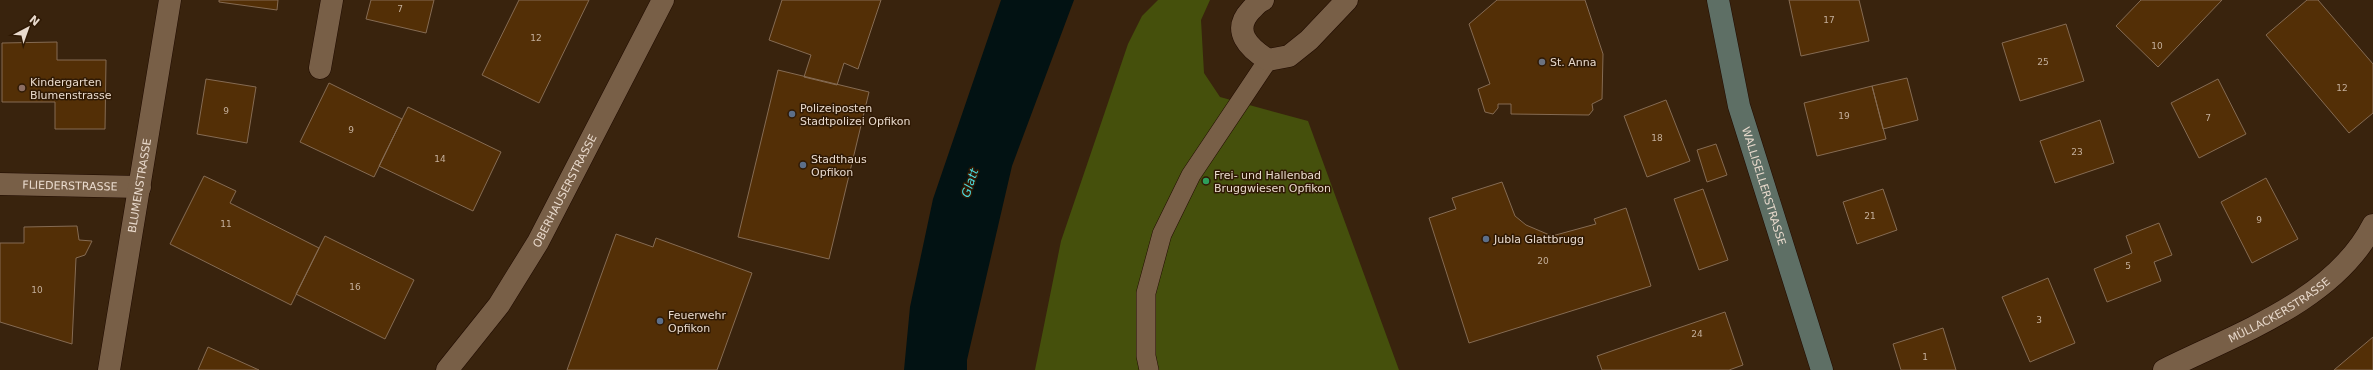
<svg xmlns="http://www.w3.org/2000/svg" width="2373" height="370" viewBox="0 0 2373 370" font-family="'DejaVu Sans',sans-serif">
	<rect width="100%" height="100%" fill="#39230d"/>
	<path fill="#45500c" d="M 1158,0 L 1210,0 L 1201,20 L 1204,73 L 1220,97 L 1308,121 L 1399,370 L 1035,370 L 1061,241 L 1128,44 L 1142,16 Z"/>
	<path fill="#021213" d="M 1001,0 L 1074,0 L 1012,166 L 967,360 L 967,370 L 904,370 L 910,307 L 933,199 Z"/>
	<path fill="#532f06" stroke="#856b53" d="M 219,0 L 278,0 L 277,10 L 219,2 Z
		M 371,0 L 434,0 L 426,33 L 366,19 Z
		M 519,0 L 589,0 L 539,103 L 482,75 Z
		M 782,0 L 881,0 L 858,69 L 844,63 L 837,85 L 804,77 L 811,55 L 769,40 Z
		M 1497,0 L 1585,0 L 1603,54 L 1602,99 L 1592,104 L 1593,110 L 1589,115 L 1511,114 L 1511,104 L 1498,104 L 1498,108 L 1493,114 L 1485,112 L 1478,89 L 1490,84 L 1469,24 Z
		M 1789,0 L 1859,0 L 1869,41 L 1801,56 Z
		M 2141,0 L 2222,0 L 2158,67 L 2116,26 Z
		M 2307,0 L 2318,0 L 2373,64 L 2373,113 L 2349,133 L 2266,35 Z
		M 2066,24 L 2084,81 L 2020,101 L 2002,43 Z
		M 57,42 L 57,60 L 106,60 L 105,129 L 55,129 L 55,102 L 2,102 L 2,43 Z
		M 778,70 L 869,92 L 829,259 L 738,237 Z
		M 1907,78 L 1918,120 L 1883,129 L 1872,86 Z
		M 206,79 L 256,87 L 247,143 L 197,134 Z
		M 2218,79 L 2246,134 L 2199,158 L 2171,103 Z
		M 329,83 L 402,119 L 374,177 L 300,142 Z
		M 1872,86 L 1886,139 L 1817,156 L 1804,103 Z
		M 1666,100 L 1690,161 L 1647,177 L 1624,116 Z
		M 408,107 L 501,152 L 473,211 L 379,166 Z
		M 2100,120 L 2114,163 L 2055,183 L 2040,141 Z
		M 1716,144 L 1727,175 L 1707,182 L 1697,150 Z
		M 204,176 L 236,191 L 230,203 L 319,248 L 291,305 L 170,244 Z
		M 2266,178 L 2298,239 L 2252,263 L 2221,202 Z
		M 1502,182 L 1515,216 L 1526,225 L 1552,236 L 1596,224 L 1594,219 L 1626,208 L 1651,286 L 1469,343 L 1429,218 L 1456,209 L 1452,198 Z
		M 1703,189 L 1728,260 L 1699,270 L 1674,199 Z
		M 1883,189 L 1897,230 L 1857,244 L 1843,202 Z
		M 2159,223 L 2172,255 L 2154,262 L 2161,281 L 2107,302 L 2094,269 L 2132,253 L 2126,236 Z
		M 77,226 L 79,240 L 92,241 L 85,255 L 76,258 L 72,344 L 0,322 L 0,243 L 24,243 L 24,227 Z
		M 616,234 L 653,247 L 656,238 L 752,273 L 717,370 L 567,370 Z
		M 325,236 L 414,280 L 385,339 L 296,294 Z
		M 2048,278 L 2075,343 L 2030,362 L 2002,297 Z
		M 1725,312 L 1743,365 L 1729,370 L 1602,370 L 1597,356 Z
		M 1943,328 L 1956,370 L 1901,370 L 1893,344 Z
		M 2373,337 L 2373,370 L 2334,370 Z
		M 208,347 L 259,370 L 198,370 Z"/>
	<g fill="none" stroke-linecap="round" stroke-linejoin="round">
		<g stroke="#200b00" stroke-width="20">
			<path id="service" d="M 1149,370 L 1146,356 L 1146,293 L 1162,234 L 1191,175 L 1268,60"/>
		</g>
		<g stroke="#200b00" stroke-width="23">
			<g id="minor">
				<path d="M 1263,0 C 1258,2 1255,6 1251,10 C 1231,31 1249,48 1268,60 L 1289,56 L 1309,40 L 1347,0"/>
				<path d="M 320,68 L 332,0"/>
				<path id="s1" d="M 0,184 L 140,187"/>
				<path id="s2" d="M 109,370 L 170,0"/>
				<path id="s3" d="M 2164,370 C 2236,334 2334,301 2373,225"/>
			</g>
		</g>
		<g stroke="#200b00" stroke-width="23">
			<g id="tertiary">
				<path id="s4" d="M 447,370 L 499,305 L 538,242 L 663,0"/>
			</g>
		</g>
		<g stroke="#200b00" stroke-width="23">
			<g id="secondary">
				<path id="s5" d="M 1718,0 L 1739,106 L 1822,370"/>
			</g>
		</g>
		<use href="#service" stroke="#785f47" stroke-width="19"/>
		<use href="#minor" stroke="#785f47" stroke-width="22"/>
		<use href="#tertiary" stroke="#785f47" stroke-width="22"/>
		<use href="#secondary" stroke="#5e6f65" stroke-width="22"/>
	</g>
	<circle fill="#6b7280" stroke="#2f1904" stroke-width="1.5" cx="1542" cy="62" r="4"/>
	<circle fill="#8d6e63" stroke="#2f1904" stroke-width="1.5" cx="22" cy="88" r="4"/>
	<g fill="#5c6f8a" stroke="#2f1904" stroke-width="1.5">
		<circle cx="792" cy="114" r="4"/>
		<circle cx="803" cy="165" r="4"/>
		<circle cx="1486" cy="239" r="4"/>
		<circle cx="660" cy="321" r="4"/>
	</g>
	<circle fill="#2e9e5b" stroke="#2f1904" stroke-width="1.5" cx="1206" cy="181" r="4"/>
	<g text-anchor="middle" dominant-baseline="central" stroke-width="3" stroke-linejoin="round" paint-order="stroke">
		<g font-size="9" fill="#c4af9b">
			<text x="400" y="9">7</text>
			<text x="1829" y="20">17</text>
			<text x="536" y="38">12</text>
			<text x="2157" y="46">10</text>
			<text x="2043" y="62">25</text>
			<text x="2342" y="88">12</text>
			<text x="226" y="111">9</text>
			<text x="1844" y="116">19</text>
			<text x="2208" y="118">7</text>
			<text x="351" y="130">9</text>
			<text x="1657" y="138">18</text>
			<text x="2077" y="152">23</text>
			<text x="440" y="159">14</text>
			<text x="1870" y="216">21</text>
			<text x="2259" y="220">9</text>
			<text x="226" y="224">11</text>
			<text x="1543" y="261">20</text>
			<text x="2128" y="266">5</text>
			<text x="355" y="287">16</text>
			<text x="37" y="290">10</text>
			<text x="2039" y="320">3</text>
			<text x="1697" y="334">24</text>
			<text x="1925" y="357">1</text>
		</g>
		<g font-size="11" fill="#e9dacd" stroke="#2f1904" text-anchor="start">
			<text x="1550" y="62">St. Anna</text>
			<text x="30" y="82">Kindergarten<tspan x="30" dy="13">Blumenstrasse</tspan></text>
			<text x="800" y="108">Polizeiposten<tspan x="800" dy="13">Stadtpolizei Opfikon</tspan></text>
			<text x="811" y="159">Stadthaus<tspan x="811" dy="13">Opfikon</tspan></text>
			<text x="1214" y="175">Frei- und Hallenbad<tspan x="1214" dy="13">Bruggwiesen Opfikon</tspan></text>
			<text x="1494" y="239">Jubla Glattbrugg</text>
			<text x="668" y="315">Feuerwehr<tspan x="668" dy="13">Opfikon</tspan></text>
		</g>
		<g font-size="11" fill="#e9dacd" stroke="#2f1904">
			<text stroke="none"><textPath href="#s2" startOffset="187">BLUMENSTRASSE</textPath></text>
			<text stroke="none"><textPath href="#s1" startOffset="70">FLIEDERSTRASSE</textPath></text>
			<text stroke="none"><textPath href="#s5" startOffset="192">WALLISELLERSTRASSE</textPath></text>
			<text stroke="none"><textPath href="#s4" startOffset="215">OBERHAUSERSTRASSE</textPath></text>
			<text stroke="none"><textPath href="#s3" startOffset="130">MÜLLACKERSTRASSE</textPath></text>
		</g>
		<g font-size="12" font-style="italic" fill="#4bdde1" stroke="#2f1904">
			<text transform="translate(970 183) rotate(-71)">Glatt</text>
		</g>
	</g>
	<g transform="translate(28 28) rotate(41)" stroke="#2f1904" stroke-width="3" paint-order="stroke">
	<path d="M0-3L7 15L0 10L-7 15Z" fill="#e9dacd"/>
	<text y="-6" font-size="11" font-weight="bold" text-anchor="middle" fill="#e9dacd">N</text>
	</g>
</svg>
